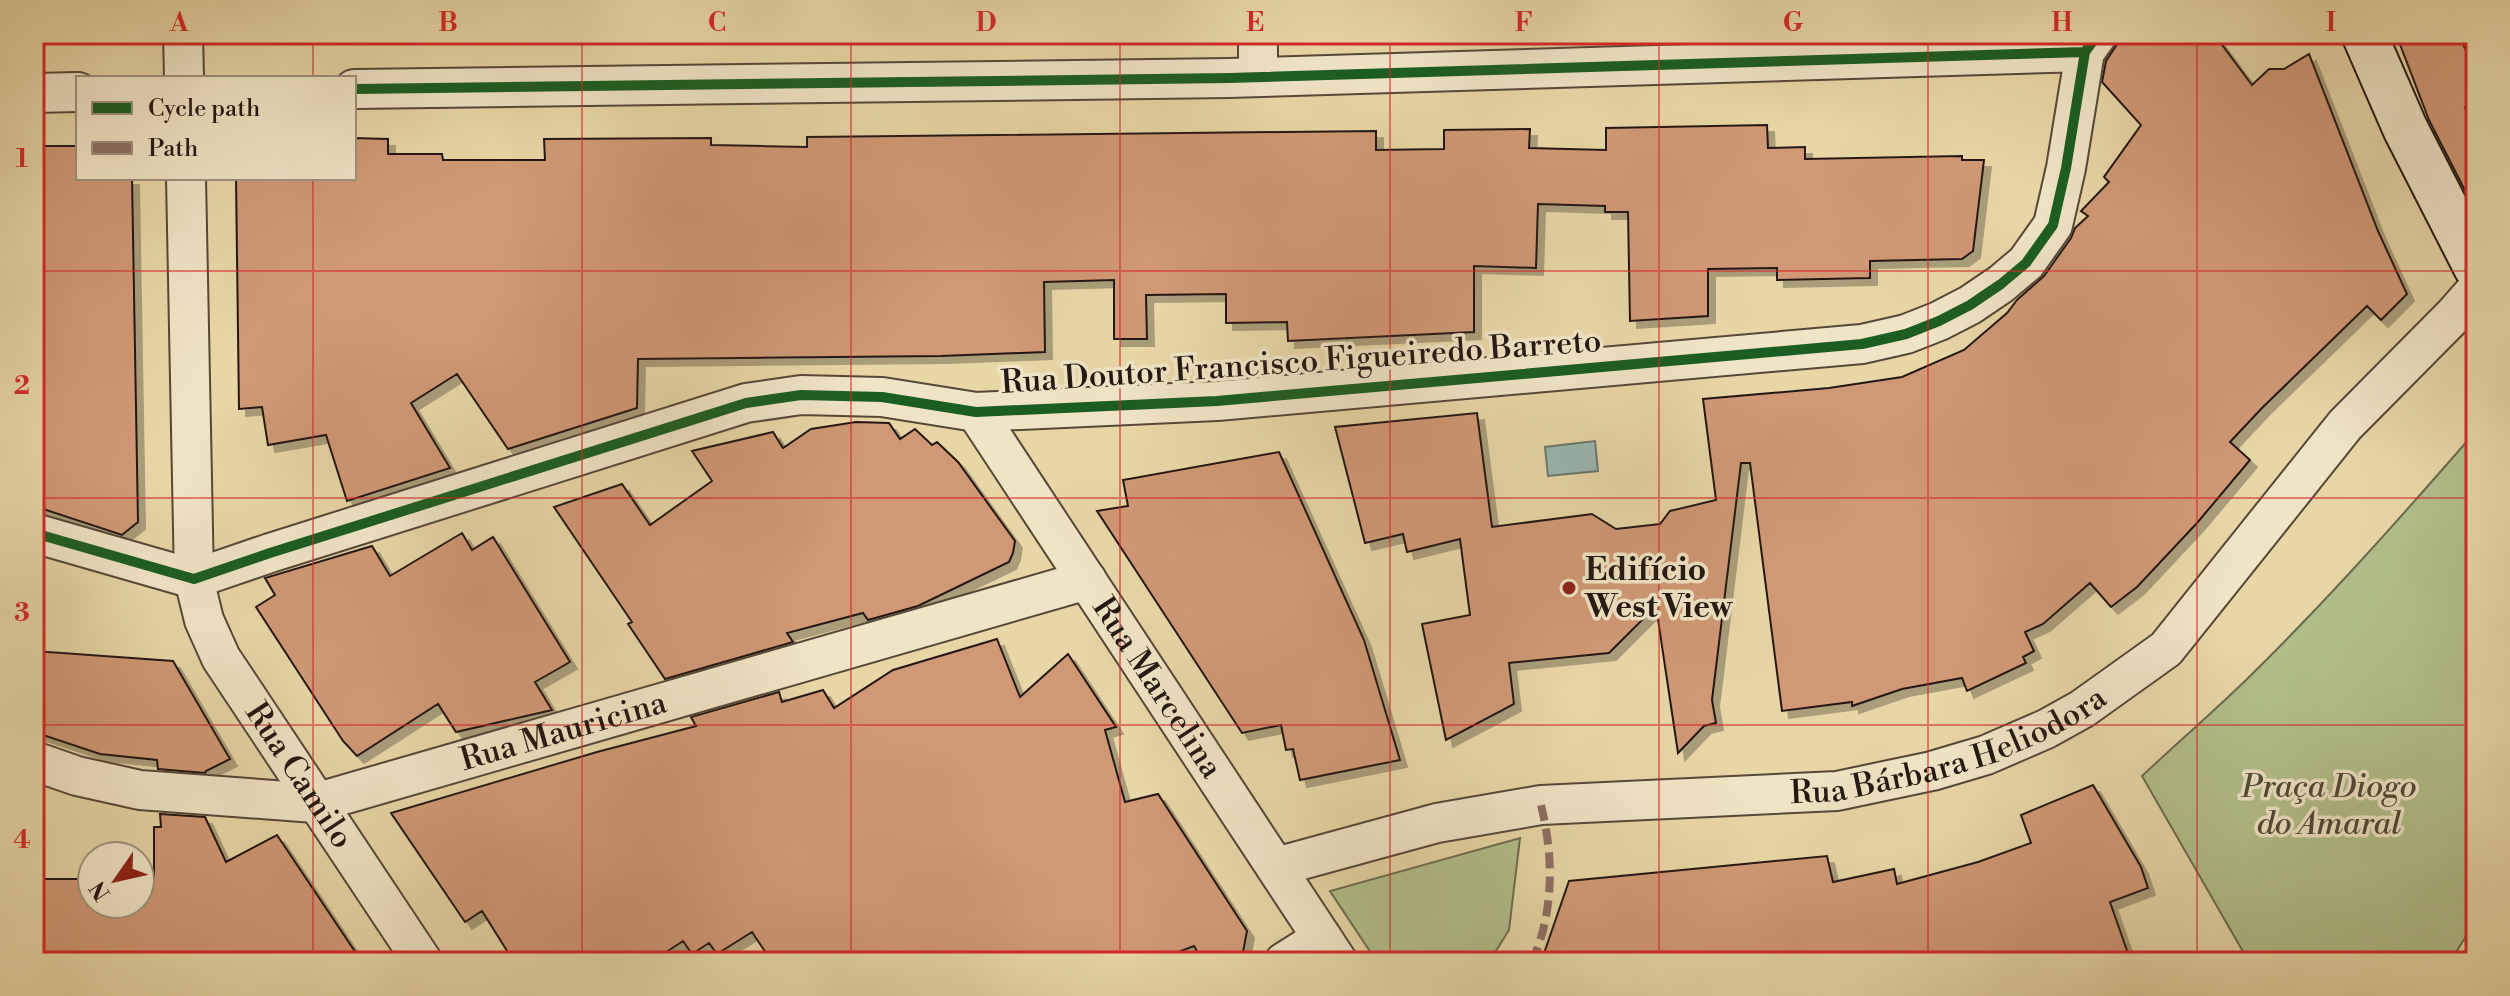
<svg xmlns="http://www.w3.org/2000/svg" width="2510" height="996" viewBox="0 0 2510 996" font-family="'Libre Bodoni',serif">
	<defs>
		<filter id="shadow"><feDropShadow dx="7" dy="7" stdDeviation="0" flood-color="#0004"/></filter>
	</defs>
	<rect width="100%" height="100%" fill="#e7d6a6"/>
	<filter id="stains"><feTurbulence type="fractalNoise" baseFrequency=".0025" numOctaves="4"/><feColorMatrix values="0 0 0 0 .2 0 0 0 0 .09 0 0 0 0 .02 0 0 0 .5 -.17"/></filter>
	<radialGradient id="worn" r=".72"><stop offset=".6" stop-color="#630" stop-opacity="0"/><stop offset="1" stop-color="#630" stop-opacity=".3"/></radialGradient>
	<path fill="#b1be8a" stroke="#6a6b4e" stroke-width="2" d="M 2476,431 L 2476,920 L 2450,962 L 2249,962 L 2142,776 C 2176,744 2211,714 2245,681 C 2326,602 2402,516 2476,431 Z
		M 1520,838 L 1509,930 L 1489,962 L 1377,962 L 1330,891 Z"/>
	<path fill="#99b7b0" stroke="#6a7771" stroke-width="2" d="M 1595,441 L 1598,471 L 1548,476 L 1545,447 Z"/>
	<path fill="#d09874" stroke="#241812" stroke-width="2" filter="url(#shadow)" d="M 2124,34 L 2214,34 L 2252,85 L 2269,69 L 2284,69 L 2309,54 L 2378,231 L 2407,294 L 2381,320 L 2367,306 L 2262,408 L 2230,442 L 2250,460 L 2197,523 L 2137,587 L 2111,607 L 2090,583 L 2043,624 L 2025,632 L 2034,651 L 2023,657 L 2026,663 L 1967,691 L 1962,678 L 1902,689 L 1852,706 L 1852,702 L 1782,711 L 1750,463 L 1741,463 L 1712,700 L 1716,723 L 1704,726 L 1678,753 L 1656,606 L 1609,653 L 1509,663 L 1514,704 L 1446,740 L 1422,624 L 1470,615 L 1460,539 L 1407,552 L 1403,534 L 1365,543 L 1335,427 L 1477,413 L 1492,527 L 1592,514 L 1616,529 L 1660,524 L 1670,511 L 1716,500 L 1703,399 L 1829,388 L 1902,377 L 1964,350 L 2007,313 L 2017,300 L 2044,276 L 2071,238 L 2075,228 L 2088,216 L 2081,211 L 2109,182 L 2104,177 L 2141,125 L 2102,82 L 2106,61 Z
		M 2396,34 L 2459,34 L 2476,75 L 2476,103 L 2465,107 L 2476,137 L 2476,212 L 2429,120 Z
		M 1767,125 L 1768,148 L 1805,147 L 1805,159 L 1962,156 L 1962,160 L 1984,160 L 1973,251 L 1962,259 L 1870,261 L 1870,278 L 1777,280 L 1777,268 L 1708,269 L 1708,316 L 1630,321 L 1628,212 L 1605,212 L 1605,206 L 1538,204 L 1536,268 L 1474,266 L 1474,332 L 1288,341 L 1287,322 L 1226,323 L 1226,294 L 1146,295 L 1147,339 L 1114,339 L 1114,280 L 1044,282 L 1045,352 L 941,356 L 638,359 L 637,408 L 508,449 L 457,374 L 411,403 L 450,468 L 347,501 L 326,435 L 268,445 L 262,407 L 239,409 L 236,178 L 354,178 L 354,138 L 388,139 L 388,154 L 442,154 L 443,160 L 545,160 L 544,139 L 711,138 L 711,145 L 807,147 L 807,137 L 1376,131 L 1376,150 L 1444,149 L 1444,130 L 1530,129 L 1529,148 L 1606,150 L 1606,128 Z
		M 34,146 L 78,146 L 78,178 L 132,178 L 138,522 L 122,535 L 34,506 Z
		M 856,422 L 889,423 L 900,439 L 915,429 L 932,445 L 937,442 L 958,462 L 1015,541 L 1013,553 L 1009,562 L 918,606 L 868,620 L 863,613 L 787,633 L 793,642 L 665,679 L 628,624 L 632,622 L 554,507 L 622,484 L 650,525 L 712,481 L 692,451 L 773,432 L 783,448 L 811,429 Z
		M 1279,452 L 1364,640 L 1400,760 L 1300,780 L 1293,749 L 1286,750 L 1281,725 L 1242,733 L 1097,511 L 1128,506 L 1123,480 Z
		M 462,533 L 472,550 L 493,537 L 570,662 L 535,682 L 552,710 L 456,732 L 438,704 L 357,756 L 343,741 L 256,607 L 275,595 L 265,578 L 372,546 L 390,576 Z
		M 997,639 L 1020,697 L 1068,654 L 1116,727 L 1105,730 L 1125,802 L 1158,794 L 1247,931 L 1243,952 L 1218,962 L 1203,962 L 1194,946 L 1152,962 L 772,962 L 752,932 L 717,954 L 709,943 L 692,954 L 683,941 L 651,962 L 514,962 L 482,911 L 465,922 L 391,813 L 597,752 L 696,726 L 691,717 L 779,692 L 782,702 L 823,690 L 834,708 L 893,670 Z
		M 34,651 L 173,661 L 230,759 L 206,771 L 205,773 L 158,769 L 157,760 L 100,754 L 34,732 Z
		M 2093,785 L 2141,867 L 2148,888 L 2110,902 L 2131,962 L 1541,962 L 1569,881 L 1827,856 L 1833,882 L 1894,869 L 1897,884 L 1978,862 L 2031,843 L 2021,815 Z
		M 160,814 L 205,817 L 226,862 L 277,835 L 362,962 L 34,962 L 34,879 L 92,879 L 92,904 L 140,904 L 140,878 L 154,878 L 154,827 L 161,827 Z"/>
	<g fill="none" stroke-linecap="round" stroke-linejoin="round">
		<g stroke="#554837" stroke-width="42">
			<g id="street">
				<path d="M 183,34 L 184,78"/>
				<path d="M 1258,34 L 1258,77"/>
				<path d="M 354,89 L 1229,78 L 2085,52"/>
				<path d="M 34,93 L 78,92"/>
				<path id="s1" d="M 186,178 L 194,579 L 204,620 L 221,658 L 423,962"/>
				<path id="s2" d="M 976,412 L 1338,962"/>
				<path d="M 34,533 L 194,579 L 270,553 L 746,403 L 801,395 L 882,397 L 976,412 L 1217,401 L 1862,344 L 1906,334 L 1939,321 L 1970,305 L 2001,284 L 2026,263 L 2053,225 L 2066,168 L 2085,52 L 2098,34"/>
				<path id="s3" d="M 34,761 L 77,776 L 140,790 L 315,803 L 1087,580"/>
				<path id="s4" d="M 1276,867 L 1437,823 L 1541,805 L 1837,791 L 1932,771 L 1986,755 L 2046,729 L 2082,709 L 2166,649 L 2345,425 L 2455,314 L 2476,290"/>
				<path d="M 1284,962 L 1322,938"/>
			</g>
		</g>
		<g stroke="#241812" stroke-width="48">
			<path id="secondary" d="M 2364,34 L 2405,128 L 2476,267"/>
		</g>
		<use href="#street" stroke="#efe4c5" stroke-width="38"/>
		<use href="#secondary" stroke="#efe4c5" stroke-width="44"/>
		<path stroke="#8d6e63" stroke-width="8" stroke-dasharray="16 8" stroke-linecap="butt" d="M 1532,962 C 1554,912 1554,858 1541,805"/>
		<g stroke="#efe4c5" stroke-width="15">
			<path id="cycleway" d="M 354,89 L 1229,78 L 2085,52
				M 34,533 L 194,579 L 270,553 L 746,403 L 801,395 L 882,397 L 976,412 L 1217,401 L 1862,344 L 1906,334 L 1939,321 L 1970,305 L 2001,284 L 2026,263 L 2053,225 L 2066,168 L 2085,52 L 2098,34"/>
		</g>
		<use href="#cycleway" stroke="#1b5e20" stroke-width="10"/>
	</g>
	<path fill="none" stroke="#d62828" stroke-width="2" stroke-opacity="0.55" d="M 313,34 L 313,78M 582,34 L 582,962M 851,34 L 851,962M 1120,34 L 1120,962M 1390,34 L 1390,962M 1659,34 L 1659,962M 1928,34 L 1928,962M 2197,34 L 2197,962M 313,178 L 313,962M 34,271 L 2476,271M 34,498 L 2476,498M 34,725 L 2476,725"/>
	<circle fill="#8f2418" stroke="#efe4c5" stroke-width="3" cx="1569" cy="588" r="8"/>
	<g text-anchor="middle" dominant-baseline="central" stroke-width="7" stroke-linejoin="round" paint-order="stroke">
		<g font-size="32" fill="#241812" stroke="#efe4c5">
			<text transform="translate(1301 362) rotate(-4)">Rua Doutor Francisco Figueiredo Barreto</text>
			<text stroke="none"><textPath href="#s2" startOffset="330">Rua Marcelina</textPath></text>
			<text stroke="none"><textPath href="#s3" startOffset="544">Rua Mauricina</textPath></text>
			<text stroke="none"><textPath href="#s4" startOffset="688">Rua Bárbara Heliodora</textPath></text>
			<text stroke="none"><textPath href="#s1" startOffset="626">Rua Camilo</textPath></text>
		</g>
		<g font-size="32" font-weight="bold" fill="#241812" stroke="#efe4c5" text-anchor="start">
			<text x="1585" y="570">Edifício<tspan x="1585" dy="37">West View</tspan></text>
		</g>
		<g font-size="32" font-style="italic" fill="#4e4a36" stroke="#efe4c5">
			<text x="2329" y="787">Praça Diogo<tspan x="2329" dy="37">do Amaral</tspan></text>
		</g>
	</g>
	<rect width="2510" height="996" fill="none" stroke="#e7d6a6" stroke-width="88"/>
	<rect x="76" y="76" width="280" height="104" fill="#efe4c5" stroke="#9e927d" stroke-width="2"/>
	<rect x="92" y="102" width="40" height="12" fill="#1b5e20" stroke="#9e927d" stroke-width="2"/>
	<text x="148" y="116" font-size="24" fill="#241812">Cycle path</text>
	<rect x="92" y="142" width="40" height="12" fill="#8d6e63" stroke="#9e927d" stroke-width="2"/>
	<text x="148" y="156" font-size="24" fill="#241812">Path</text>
	<g transform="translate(116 880) rotate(236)"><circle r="38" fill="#efe4c5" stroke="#9e927d" stroke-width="2"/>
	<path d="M0-6L14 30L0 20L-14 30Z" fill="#8f2418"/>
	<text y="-12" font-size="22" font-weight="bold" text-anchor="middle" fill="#241812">N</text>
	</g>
	<rect x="44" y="44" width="2422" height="908" fill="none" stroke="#d62828" stroke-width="3"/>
	<g font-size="26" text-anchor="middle" font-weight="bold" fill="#d62828">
		<text x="179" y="31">A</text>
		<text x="448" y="31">B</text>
		<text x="717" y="31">C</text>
		<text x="986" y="31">D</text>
		<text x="1255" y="31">E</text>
		<text x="1524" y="31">F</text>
		<text x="1793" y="31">G</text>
		<text x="2062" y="31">H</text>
		<text x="2331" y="31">I</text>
		<text x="22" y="167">1</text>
		<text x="22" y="394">2</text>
		<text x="22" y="621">3</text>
		<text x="22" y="848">4</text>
	</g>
	<rect width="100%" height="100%" filter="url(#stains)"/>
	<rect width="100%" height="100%" fill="url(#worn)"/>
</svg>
